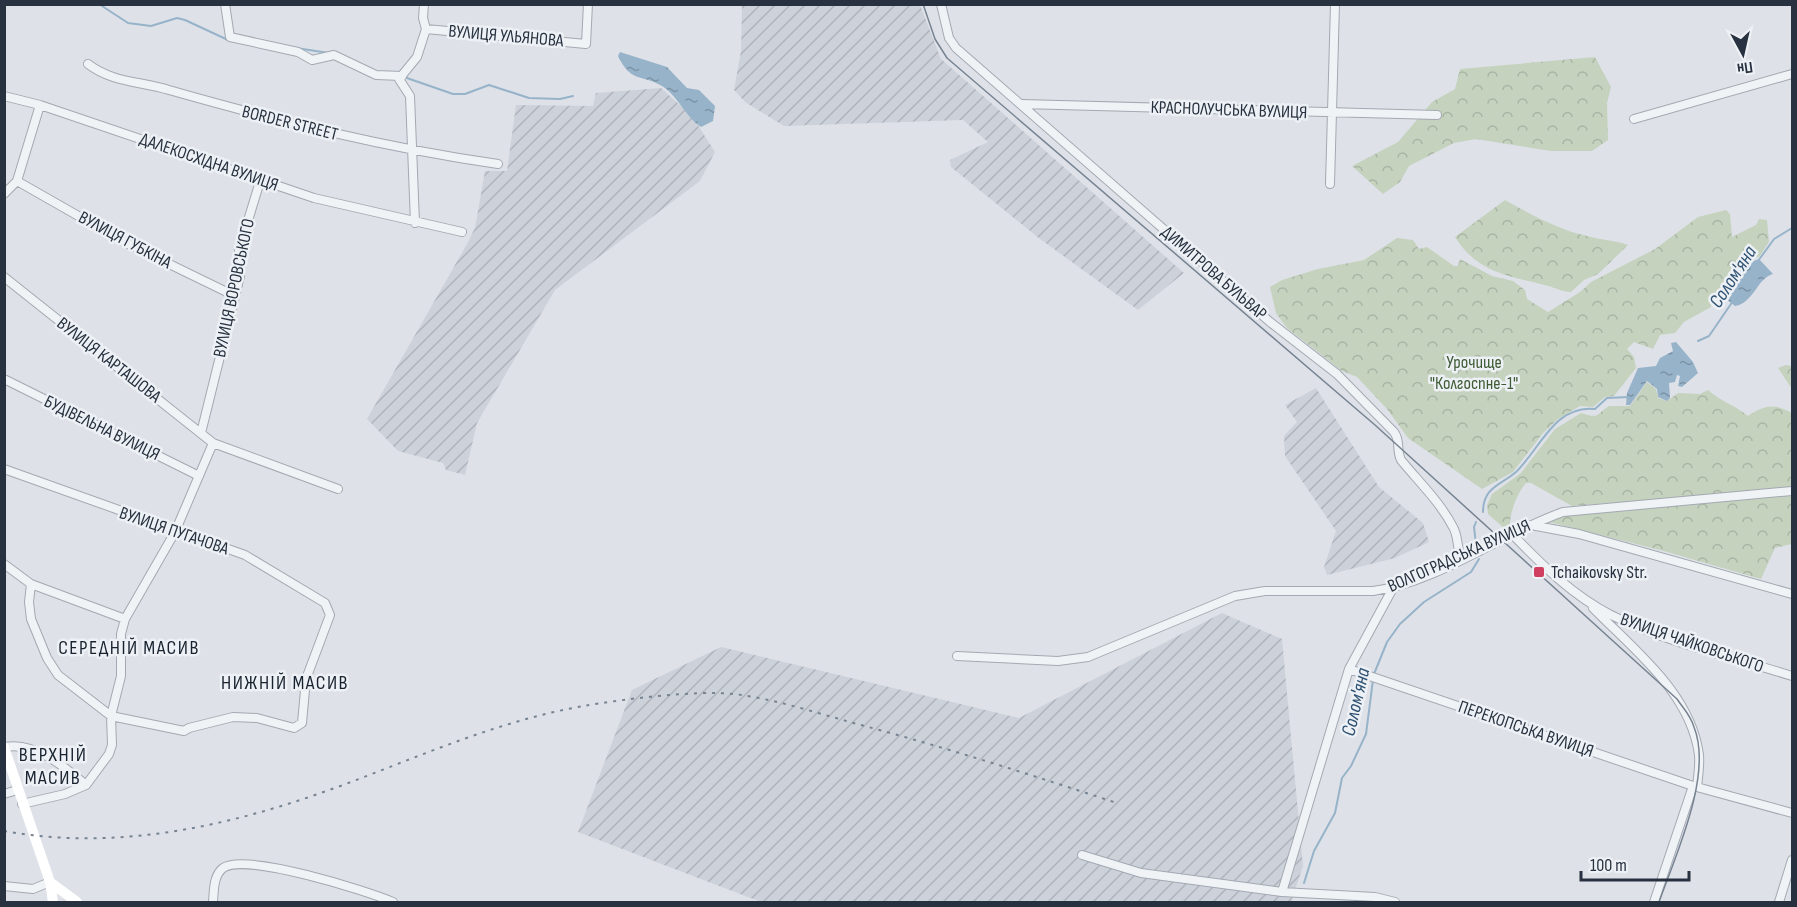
<svg xmlns="http://www.w3.org/2000/svg" width="1797" height="907" viewBox="0 0 1797 907" font-family="'Sofia Sans Condensed',sans-serif">
	<defs>
		<pattern id="industrial-furrows" width="10" height="10" patternUnits="userSpaceOnUse" patternTransform="scale(1.5)"><rect width="10" height="10" fill="#ccd1da"/><path d="M-1 1l2-2M0 10L10 0M9 11l2-2" fill="none" stroke="#afb4bc"/></pattern>
		<pattern id="forest-crowns" width="20" height="18" patternUnits="userSpaceOnUse" patternTransform="scale(1.5)"><rect width="20" height="18" fill="#c5d2be"/><path d="M2 6a3 3 0 1 1 6 0M12 15a3 3 0 1 1 6 0" fill="none" stroke="#a9b5a4"/></pattern>
		<pattern id="water-ripples" width="26" height="14" patternUnits="userSpaceOnUse" patternTransform="scale(1.5)"><rect width="26" height="14" fill="#97b3c9"/><path d="M2 4q2-2 4 0t4 0M15 11q2-2 4 0t4 0" fill="none" stroke="#7b92a5"/></pattern>
	</defs>
	<rect width="100%" height="100%" fill="#dee2e8"/>
	<path fill="url(#industrial-furrows)" d="M 742,5 L 920,5 L 941,59 L 1184,273 L 1138,310 L 1040,239 L 951,167 L 950,160 L 988,142 L 963,120 L 784,126 L 745,102 L 734,90 L 741,51 Z
		M 661,88 L 692,116 L 715,152 L 700,181 L 555,290 L 477,423 L 465,475 L 446,470 L 443,463 L 398,451 L 367,419 L 467,244 L 475,228 L 485,171 L 507,171 L 516,105 L 593,106 L 596,93 Z
		M 1316,388 L 1379,487 L 1423,523 L 1429,542 L 1395,558 L 1327,575 L 1324,567 L 1336,531 L 1285,456 L 1284,436 L 1297,422 L 1285,405 Z
		M 1222,613 L 1282,639 L 1303,866 L 1291,902 L 761,902 L 578,832 L 632,690 L 721,647 L 1019,718 Z"/>
	<path fill="url(#forest-crowns)" d="M 1595,57 L 1611,87 L 1607,103 L 1608,140 L 1592,151 L 1551,151 L 1476,139 L 1454,143 L 1409,166 L 1400,182 L 1383,194 L 1352,166 L 1398,142 L 1432,102 L 1455,89 L 1460,69 Z
		M 1505,200 C 1530,214 1559,230 1587,236 C 1601,240 1614,240 1628,245 L 1598,274 L 1584,280 L 1571,292 C 1562,292 1557,288 1548,286 C 1511,276 1478,274 1455,237 Z
		M 1726,210 L 1730,214 L 1732,237 L 1756,225 L 1759,219 L 1767,220 L 1769,242 L 1759,257 L 1746,259 L 1742,257 L 1740,268 L 1713,297 L 1711,307 L 1684,322 L 1675,333 L 1660,335 L 1653,349 L 1634,342 L 1627,349 L 1634,357 L 1636,368 L 1614,396 L 1605,397 L 1593,407 L 1580,406 L 1558,419 L 1543,433 L 1513,472 L 1482,489 L 1408,438 L 1387,409 L 1357,377 L 1342,371 L 1287,328 L 1276,313 L 1270,287 L 1282,280 L 1318,269 L 1364,260 L 1397,238 L 1413,240 L 1419,249 L 1427,247 L 1454,266 L 1458,266 L 1460,259 L 1492,276 L 1513,281 L 1525,290 L 1527,299 L 1548,312 L 1580,292 L 1591,282 L 1655,249 L 1698,217 Z
		M 1786,365 L 1792,366 L 1792,389 L 1778,368 Z
		M 1647,382 L 1656,389 L 1658,398 L 1667,401 L 1678,393 L 1700,394 L 1708,390 C 1721,402 1735,405 1748,416 C 1764,405 1775,403 1792,413 L 1792,489 L 1572,506 L 1531,483 L 1526,483 C 1517,494 1510,511 1510,526 L 1505,529 L 1488,514 L 1487,505 L 1492,494 L 1521,473 L 1555,429 L 1581,413 C 1600,419 1595,415 1609,406 L 1630,406 Z
		M 1792,494 L 1792,544 L 1775,548 L 1761,579 L 1660,550 L 1549,522 L 1559,517 L 1576,513 Z"/>
	<path fill="url(#water-ripples)" d="M 620,52 L 667,67 L 687,88 L 699,90 L 715,106 L 713,121 L 701,127 C 685,116 677,95 662,86 C 641,74 631,83 618,56 Z
		M 1743,257 L 1745,264 L 1759,259 L 1773,274 C 1757,278 1754,303 1735,306 L 1726,299 C 1724,285 1731,278 1741,270 Z
		M 1676,342 L 1693,362 L 1698,373 L 1682,387 L 1678,386 L 1680,376 L 1677,375 L 1675,382 L 1669,383 L 1670,398 L 1667,401 L 1658,397 L 1657,389 L 1647,381 L 1630,405 L 1626,405 L 1627,393 L 1638,368 L 1656,366 L 1660,358 L 1673,351 L 1671,343 Z"/>
	<g fill="none" stroke-linecap="round" stroke-linejoin="round">
		<path stroke="#97b3c9" stroke-width="2" d="M 99,4 L 128,23 L 151,26 L 177,18 L 185,20 L 228,40
			M 237,42 L 252,45
			M 296,48 L 329,53
			M 404,77 L 453,94 L 465,94 L 489,85 L 529,98 L 560,99 L 573,96
			M 1758,261 L 1774,239 L 1792,228
			M 1698,341 L 1709,336 L 1733,301
			M 1483,512 C 1483,487 1501,485 1516,472 C 1540,449 1555,404 1595,409 L 1607,398 L 1629,397
			M 1476,522 L 1474,527 L 1476,544
			M 1374,674 L 1387,642 L 1400,624 L 1424,602 L 1471,572 L 1479,559
			M 1304,883 L 1314,851 L 1335,813 L 1342,778 L 1351,766 L 1366,734 L 1373,680"/>
		<g stroke="#a3a9b2" stroke-width="10">
			<path id="street" d="M 225,4 L 230,37 L 298,52 L 312,60 L 334,55 L 376,75 L 402,76
				M 424,4 L 423,18 L 426,29
				M 941,4 L 949,38 L 956,48 L 1270,322 L 1337,374 L 1394,432 C 1401,441 1396,450 1401,460 C 1419,482 1440,502 1453,527 C 1459,537 1456,548 1462,558
				M 426,29 L 586,44 L 588,4
				M 88,64 C 113,83 140,81 169,90 C 278,121 386,148 498,164
				M 4,96 L 40,105 L 314,198 L 462,232
				M 1022,104 L 1437,115
				M 1634,119 L 1792,74
				M 17,181 L 124,242 L 235,296
				M 1330,184 L 1335,4
				M 4,194 L 17,181 L 40,105
				M 415,223 L 410,96 L 399,79 L 417,57 L 426,29
				M 4,277 L 213,443 L 338,489
				M 4,379 L 199,476
				M 201,433 L 240,276 L 239,250 L 261,178
				M 4,469 L 245,555 L 325,603 L 330,615 L 306,679 L 302,723 L 294,728 L 257,718 L 233,717 L 189,728 L 184,731 L 111,716 L 58,675 L 47,658 L 31,619 L 29,602 L 31,584
				M 1531,525 L 1579,534 L 1792,594
				M 1512,534 C 1541,564 1573,596 1611,615 C 1668,643 1732,657 1792,676
				M 4,564 L 31,584 L 125,619
				M 1393,588 L 1349,669 L 1693,786 L 1792,813
				M 1593,608 C 1634,650 1691,693 1699,755 C 1700,765 1698,777 1697,787
				M 957,656 L 1058,661 L 1088,657 L 1235,596 L 1265,591 L 1373,591 C 1439,582 1500,534 1563,512 L 1792,491
				M 5,747 C 34,741 65,767 86,785
				M 4,794 L 17,790
				M 22,804 L 65,794 L 86,785 L 109,754 L 112,745 L 111,716 L 121,676 L 121,634 L 125,619 L 175,532 L 213,443
				M 1082,855 L 1141,873 L 1282,892 L 1375,897 L 1395,902
				M 4,886 L 33,889 L 50,882
				M 1282,892 L 1349,669
				M 213,902 C 214,891 213,876 223,868 C 245,852 367,891 393,902
				M 1654,902 L 1693,786
				M 1779,902 L 1792,860"/>
		</g>
		<use href="#street" stroke="#f0f3f6" stroke-width="8"/>
		<path stroke="#fff" stroke-width="10" d="M 4,747 L 50,882 L 53,902
			M 50,882 L 77,902"/>
		<path stroke="#778391" stroke-width="1.5" d="M 923,4 L 935,39 L 947,58 L 1375,425 L 1677,699 C 1683,708 1691,716 1694,727 C 1713,775 1676,854 1659,902"/>
		<path stroke="#778391" stroke-width="2" stroke-dasharray="3 6" stroke-linecap="butt" d="M 4,831 C 120,852 235,825 343,785 C 423,755 501,720 584,706 C 623,699 696,690 734,694 C 775,699 817,713 857,724 C 945,747 1031,775 1117,803"/>
	</g>
	<rect fill="#d03f5f" stroke="#edf1f5" stroke-width="2" x="1533" y="566" width="12" height="12" rx="3"/>
	<g text-anchor="middle" dominant-baseline="central" stroke-width="5" stroke-linejoin="round" paint-order="stroke">
		<g font-size="18" fill="#27313f" stroke="#edf1f5">
			<text transform="translate(506 36) rotate(5)">ВУЛИЦЯ УЛЬЯНОВА</text>
			<text transform="translate(1229 110) rotate(2)">КРАСНОЛУЧСЬКА ВУЛИЦЯ</text>
			<text transform="translate(290 123) rotate(14)">BORDER STREET</text>
			<text transform="translate(209 162) rotate(19)">ДАЛЕКОСХІДНА ВУЛИЦЯ</text>
			<text transform="translate(125 240) rotate(28)">ВУЛИЦЯ ГУБКІНА</text>
			<text transform="translate(1214 273) rotate(41)">ДИМИТРОВА БУЛЬВАР</text>
			<text transform="translate(234 288) rotate(-78)">ВУЛИЦЯ ВОРОВСЬКОГО</text>
			<text transform="translate(109 360) rotate(38)">ВУЛИЦЯ КАРТАШОВА</text>
			<text transform="translate(102 428) rotate(26)">БУДІВЕЛЬНА ВУЛИЦЯ</text>
			<text transform="translate(174 531) rotate(19)">ВУЛИЦЯ ПУГАЧОВА</text>
			<text transform="translate(1459 556) rotate(-24)">ВОЛГОГРАДСЬКА ВУЛИЦЯ</text>
			<text transform="translate(1692 643) rotate(19)">ВУЛИЦЯ ЧАЙКОВСЬКОГО</text>
			<text transform="translate(1526 729) rotate(19)">ПЕРЕКОПСЬКА ВУЛИЦЯ</text>
		</g>
		<g font-size="18" fill="#3e5b34" stroke="#edf1f5">
			<text x="1474" y="362">Урочище<tspan x="1474" dy="21">"Колгоспне-1"</tspan></text>
		</g>
		<g font-size="18" fill="#27313f" stroke="#edf1f5" text-anchor="start">
			<text x="1551" y="572">Tchaikovsky Str.</text>
		</g>
		<g font-size="20" font-style="italic" fill="#305373" stroke="#edf1f5">
			<text transform="translate(1733 277) rotate(-57)">Солом'яна</text>
			<text transform="translate(1356 702) rotate(-77)">Солом'яна</text>
		</g>
		<g font-size="20" letter-spacing="1.5" fill="#19222f" stroke="#edf1f5">
			<text x="129" y="648">СЕРЕДНІЙ МАСИВ</text>
			<text x="285" y="683">НИЖНІЙ МАСИВ</text>
			<text x="53" y="755">ВЕРХНІЙ<tspan x="53" dy="23">МАСИВ</tspan></text>
		</g>
	</g>
	<rect width="1797" height="907" fill="none" stroke="#27313f" stroke-width="12"/>
	<g transform="translate(1743 54) rotate(172)" stroke="#edf1f5" stroke-width="4.5" paint-order="stroke">
	<path d="M0-4.5L10 22L0 15L-10 22Z" fill="#27313f"/>
	<text y="-9" font-size="16" font-weight="bold" text-anchor="middle" fill="#27313f">Пн</text>
	</g>
	<path d="M1581 871v9h108v-9" fill="none" stroke="#27313f" stroke-width="3"/>
	<text x="1590" y="871" font-size="18" fill="#27313f" stroke="#edf1f5" stroke-width="4.5" paint-order="stroke">100 m</text>
</svg>
